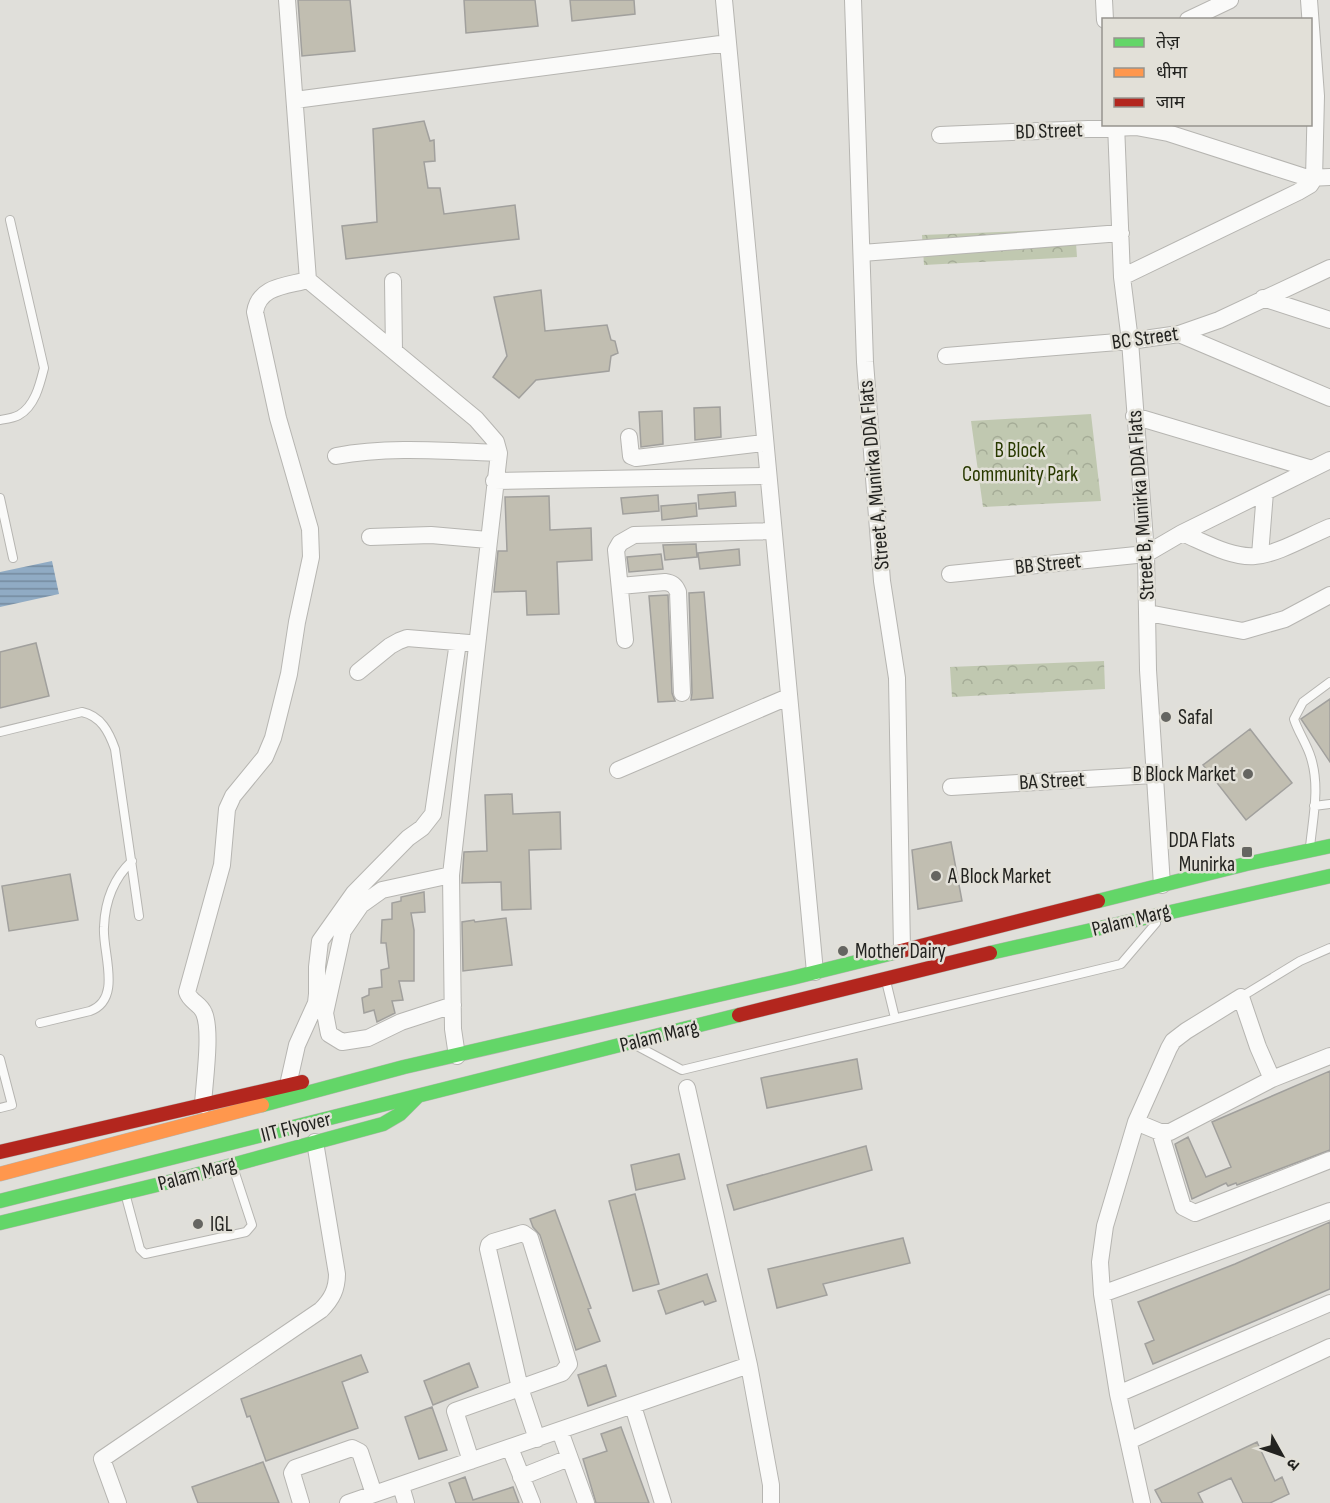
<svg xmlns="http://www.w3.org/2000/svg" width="1330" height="1503" viewBox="0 0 1330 1503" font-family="'Sofia Sans Condensed','Noto Sans Devanagari',sans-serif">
	<defs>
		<pattern id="park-crowns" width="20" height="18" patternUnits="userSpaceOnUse" patternTransform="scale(1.5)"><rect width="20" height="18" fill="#c0c8b0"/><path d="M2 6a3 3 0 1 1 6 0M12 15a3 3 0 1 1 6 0" fill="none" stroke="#a5ac97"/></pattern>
		<pattern id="water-rules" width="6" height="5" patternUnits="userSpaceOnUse" patternTransform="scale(1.5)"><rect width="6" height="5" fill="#90abc4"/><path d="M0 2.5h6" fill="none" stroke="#758b9f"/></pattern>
	</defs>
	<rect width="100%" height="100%" fill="#e0dfda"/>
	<path fill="url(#park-crowns)" d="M 1075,229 L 1077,257 L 924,265 L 922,235 Z
		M 1091,414 L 1101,501 L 983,507 L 971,421 Z
		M 1104,661 L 1105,689 L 952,697 L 950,667 Z"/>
	<path fill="url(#water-rules)" d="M 52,561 L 59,594 L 0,607 L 0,572 Z"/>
	<path fill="#c1beb1" stroke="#a1a09d" stroke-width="1.5" d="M 298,0 L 350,0 L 355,51 L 302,56 Z
		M 464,0 L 535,0 L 538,26 L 466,33 Z
		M 570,0 L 634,0 L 635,14 L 572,21 Z
		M 424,121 L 430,141 L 434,140 L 435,161 L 424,162 L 428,188 L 440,188 L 444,214 L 515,205 L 519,239 L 346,259 L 342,226 L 377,222 L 373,129 Z
		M 541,290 L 545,331 L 607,325 L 611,340 L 615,341 L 618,353 L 611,356 L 609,371 L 536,380 L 519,398 L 493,377 L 507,356 L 494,297 Z
		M 720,407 L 721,437 L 695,440 L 694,408 Z
		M 662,411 L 663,444 L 641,447 L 639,412 Z
		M 735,492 L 736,506 L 699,509 L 698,495 Z
		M 658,495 L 659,511 L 623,514 L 621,498 Z
		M 549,496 L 550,530 L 591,528 L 592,560 L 557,562 L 559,614 L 527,615 L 526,591 L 494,592 L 498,551 L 507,551 L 505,497 Z
		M 696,503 L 697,516 L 662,520 L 661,506 Z
		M 696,544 L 697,557 L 665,560 L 663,545 Z
		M 739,549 L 740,565 L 700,569 L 698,553 Z
		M 661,554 L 663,569 L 629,572 L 627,557 Z
		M 704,592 L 713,698 L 691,700 L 692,693 L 689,593 Z
		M 668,595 L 672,693 L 675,701 L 658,702 L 649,596 Z
		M 36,643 L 49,696 L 0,708 L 0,652 Z
		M 1330,699 L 1330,762 L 1301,719 Z
		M 1250,729 L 1292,783 L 1246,820 L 1203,765 Z
		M 512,794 L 513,814 L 560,812 L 561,849 L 529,850 L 531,909 L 502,910 L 501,882 L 462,883 L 464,852 L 487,851 L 485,795 Z
		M 951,842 L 962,901 L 918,909 L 912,850 Z
		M 70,874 L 78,920 L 9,931 L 2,886 Z
		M 424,892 L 425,912 L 411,913 L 414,930 L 414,981 L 399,981 L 403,1000 L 392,1001 L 395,1013 L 377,1022 L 374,1010 L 364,1013 L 362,998 L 369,995 L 369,989 L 382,987 L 381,970 L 389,968 L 386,943 L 381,943 L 382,920 L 392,919 L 392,903 L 401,901 L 401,897 Z
		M 506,918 L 512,965 L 463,971 L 462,922 L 474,920 L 475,922 Z
		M 857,1059 L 862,1089 L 767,1108 L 761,1078 Z
		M 1330,1071 L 1330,1150 L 1237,1185 L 1236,1183 L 1228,1186 L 1226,1183 L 1192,1199 L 1175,1144 L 1188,1137 L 1206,1177 L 1231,1167 L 1212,1122 Z
		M 866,1146 L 872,1170 L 734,1210 L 727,1185 Z
		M 679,1154 L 685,1179 L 636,1190 L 631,1165 Z
		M 635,1194 L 659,1284 L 633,1291 L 609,1201 Z
		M 555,1210 L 591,1308 L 588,1309 L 600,1341 L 576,1350 L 540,1235 L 533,1227 L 530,1219 Z
		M 1330,1222 L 1330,1289 L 1153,1364 L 1145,1344 L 1154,1340 L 1138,1302 L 1235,1264 Z
		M 903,1238 L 910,1263 L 823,1284 L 827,1295 L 777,1308 L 768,1269 Z
		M 707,1274 L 716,1301 L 705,1305 L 703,1301 L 666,1314 L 658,1291 Z
		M 361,1355 L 368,1372 L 342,1382 L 358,1428 L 266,1461 L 250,1416 L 247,1417 L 241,1399 Z
		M 469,1363 L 478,1387 L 433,1405 L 424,1381 Z
		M 606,1365 L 616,1396 L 588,1406 L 578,1375 Z
		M 432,1407 L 447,1450 L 419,1459 L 405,1417 Z
		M 621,1427 L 649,1503 L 596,1503 L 583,1459 L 607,1451 L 601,1434 Z
		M 1257,1442 L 1275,1481 L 1282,1477 L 1289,1494 L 1270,1503 L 1243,1503 L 1231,1478 L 1198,1493 L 1203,1503 L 1162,1503 L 1155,1490 Z
		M 263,1462 L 279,1503 L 198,1503 L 192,1487 Z
		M 465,1477 L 473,1500 L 513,1487 L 519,1503 L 456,1503 L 449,1483 Z"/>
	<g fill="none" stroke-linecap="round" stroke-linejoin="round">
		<g stroke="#b6b5b1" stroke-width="10">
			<path id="lane" d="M 0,420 C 6,419 14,418 19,415 C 35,406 40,384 44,368 L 10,220
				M 0,498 L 13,558
				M 0,732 L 82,712 C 101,716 109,732 115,749 L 139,916
				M 1314,806 L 1330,804
				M 1310,847 C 1313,817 1320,787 1311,758 C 1307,744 1298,732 1294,719 L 1303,702 L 1330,682
				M 886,981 L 895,1018
				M 1241,997 L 1300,961 L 1330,948
				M 40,1023 L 90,1011 C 123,999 102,952 104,927 C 105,901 113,879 132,861
				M 639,1047 L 682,1070 L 1121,964 L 1156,923
				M 0,1059 L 12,1105 L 0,1108
				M 125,1193 L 140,1249 L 145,1254 L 246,1232 L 252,1225 L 233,1167"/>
		</g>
		<g stroke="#b6b5b1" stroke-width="18">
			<path id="street" d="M 287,0 L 308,280 L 476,419 L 496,442 L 499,453 L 451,875 L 453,1029 L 457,1056
				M 724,0 L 815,972
				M 853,0 L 865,362 L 882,581 L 897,678 L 902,949
				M 1104,0 L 1105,20
				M 1188,20 L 1230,0
				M 295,100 L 728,43
				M 1116,124 L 1122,277 L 1130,341 L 1146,554 L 1148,670 L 1162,885
				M 940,135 L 1136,127 L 1168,133 L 1308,178 L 1330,177
				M 862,253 L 1121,233
				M 1122,277 L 1298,192 L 1310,185 L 1314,179 L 1316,96 L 1309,0
				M 393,281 L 394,351
				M 1263,298 L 1330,320
				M 1179,334 L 1330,398
				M 946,356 L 1130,341 L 1179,334 L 1219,320 L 1330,268
				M 1134,416 L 1312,469
				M 629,437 L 631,456 L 636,458 L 764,443
				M 336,456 C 389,446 445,451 499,453
				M 494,481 L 768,476
				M 1182,533 C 1204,542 1231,558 1255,556 C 1276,555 1310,535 1330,527
				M 370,537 L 431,535 L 488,540
				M 1260,555 L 1265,492
				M 950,574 L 1146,554 L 1182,533 L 1330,460
				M 620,586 L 665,582 C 672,583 675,585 678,592 L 682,693
				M 1148,613 L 1243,631 L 1285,619 L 1330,595
				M 625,640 L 616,550 L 620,543 L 634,535 L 772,531
				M 358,672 L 390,646 L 399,641 L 407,638 L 469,643
				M 618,770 L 788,697
				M 951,787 L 1153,775
				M 451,875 L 382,890 L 361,905 L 343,931 L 325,1013 L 329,1034 L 342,1042 L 368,1038 L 401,1022 L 453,1005
				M 288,1085 L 297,1045 L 316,1003 L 317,994 L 317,967 L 320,941 L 354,893 L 408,838 L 422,828 L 433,814 L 458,642
				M 687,1088 L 749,1365 L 771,1485 L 771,1503
				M 203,1105 C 204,1084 212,1031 204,1013 C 200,1003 190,1002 187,992 L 222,865 L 227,809 L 233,796 L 265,757 L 273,738 L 289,674 L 297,622 L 311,557 L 310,529 L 278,418 L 255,312 C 259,286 286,286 308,280
				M 1136,1122 L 1160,1132 L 1170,1132 L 1272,1079 L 1330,1056
				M 1160,1132 L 1183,1207 L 1195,1213 L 1330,1160
				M 1102,1294 L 1330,1211
				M 1118,1394 L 1330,1303
				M 633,1406 L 663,1503
				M 560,1431 L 586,1503
				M 1129,1441 L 1330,1347
				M 510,1448 L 532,1503
				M 471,1461 L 455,1411 L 562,1373 L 569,1364 L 530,1238 L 523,1233 L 493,1242 L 489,1245 L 488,1249 L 520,1388 L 537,1439
				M 521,1477 L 569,1458
				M 401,1486 L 406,1503
				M 118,1503 L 102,1459 L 321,1310 C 332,1299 337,1289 337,1274 L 315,1142
				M 301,1503 L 292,1473 L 295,1468 L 352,1448 L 360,1452 L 374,1494
				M 348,1503 L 749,1365
				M 1142,1503 L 1118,1394 L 1102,1294 L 1100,1262 L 1105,1226 L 1136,1122 L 1169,1048 L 1173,1041 L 1186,1031 L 1241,997 L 1258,1047 L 1272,1079"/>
		</g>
		<g stroke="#b6b5b1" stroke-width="15">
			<path id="fast" d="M 1098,901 L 1246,864 L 1330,846
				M 990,953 L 1330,876
				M 262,1105 L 404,1067 L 792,978 L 897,952
				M 0,1201 L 739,1015
				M 0,1223 L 177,1180 L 383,1124 L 400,1114 L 417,1097"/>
		</g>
		<g stroke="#b6b5b1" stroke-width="15">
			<path id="slow" d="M 0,1174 L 262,1105"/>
		</g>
		<g stroke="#b6b5b1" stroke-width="15">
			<path id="jam" d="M 897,952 L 1098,901
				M 739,1015 L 990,953
				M 0,1152 L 302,1082"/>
		</g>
		<use href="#lane" stroke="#fafaf9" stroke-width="8"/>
		<use href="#street" stroke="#fafaf9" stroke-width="16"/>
		<use href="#fast" stroke="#63d668" stroke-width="14"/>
		<use href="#slow" stroke="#ff974d" stroke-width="14"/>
		<use href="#jam" stroke="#b3261e" stroke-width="14"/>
	</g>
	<g fill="#656561" stroke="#e2e0d8" stroke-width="2">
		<circle cx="1166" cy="717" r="6"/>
		<circle cx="1248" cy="774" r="6"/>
		<rect x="1241" y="846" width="12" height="12" rx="3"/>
		<circle cx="936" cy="876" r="6"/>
		<circle cx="843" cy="951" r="6"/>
		<circle cx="198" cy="1224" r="6"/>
	</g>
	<g text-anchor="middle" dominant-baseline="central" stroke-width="5" stroke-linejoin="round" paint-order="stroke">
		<g font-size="21" fill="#232320" stroke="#e2e0d8">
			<text transform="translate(1049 131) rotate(-2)">BD Street</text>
			<text transform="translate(1145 338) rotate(-8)">BC Street</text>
			<text transform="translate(874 475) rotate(-95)">Street A, Munirka DDA Flats</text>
			<text transform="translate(1141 505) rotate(-94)">Street B, Munirka DDA Flats</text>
			<text transform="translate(1048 564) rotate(-6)">BB Street</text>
			<text transform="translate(1052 781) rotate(-3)">BA Street</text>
			<text transform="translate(1131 920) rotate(-14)">Palam Marg</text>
			<text transform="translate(659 1036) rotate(-14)">Palam Marg</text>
			<text transform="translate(296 1127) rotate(-14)">IIT Flyover</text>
			<text transform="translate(197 1174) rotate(-15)">Palam Marg</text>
		</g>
		<g font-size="21" fill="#293900" stroke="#e2e0d8">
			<text x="1020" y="450">B Block<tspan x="1020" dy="24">Community Park</tspan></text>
		</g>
		<g font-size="21" fill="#232320" stroke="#e2e0d8" text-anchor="start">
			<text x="1178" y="717">Safal</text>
			<text x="1236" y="774" text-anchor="end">B Block Market</text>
			<text x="1235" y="840" text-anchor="end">DDA Flats<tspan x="1235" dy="24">Munirka</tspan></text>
			<text x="948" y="876">A Block Market</text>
			<text x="855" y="951">Mother Dairy</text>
			<text x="210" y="1224">IGL</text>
		</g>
	</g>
	<rect x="1102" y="18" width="210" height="108" fill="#e2e0d8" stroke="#96948e" stroke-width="1.5"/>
	<rect x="1114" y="38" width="30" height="9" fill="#63d668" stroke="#96948e" stroke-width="1.5"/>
	<text x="1156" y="48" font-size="18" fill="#232320">तेज़</text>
	<rect x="1114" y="68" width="30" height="9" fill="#ff974d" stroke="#96948e" stroke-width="1.5"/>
	<text x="1156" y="78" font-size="18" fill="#232320">धीमा</text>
	<rect x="1114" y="98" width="30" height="9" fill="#b3261e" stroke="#96948e" stroke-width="1.5"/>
	<text x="1156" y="108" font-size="18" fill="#232320">जाम</text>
	<g transform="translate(1282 1455) rotate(130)" stroke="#e2e0d8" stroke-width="4.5" paint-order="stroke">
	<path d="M0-4.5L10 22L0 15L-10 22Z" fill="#232320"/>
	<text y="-9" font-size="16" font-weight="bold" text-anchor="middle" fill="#232320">उ</text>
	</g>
</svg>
